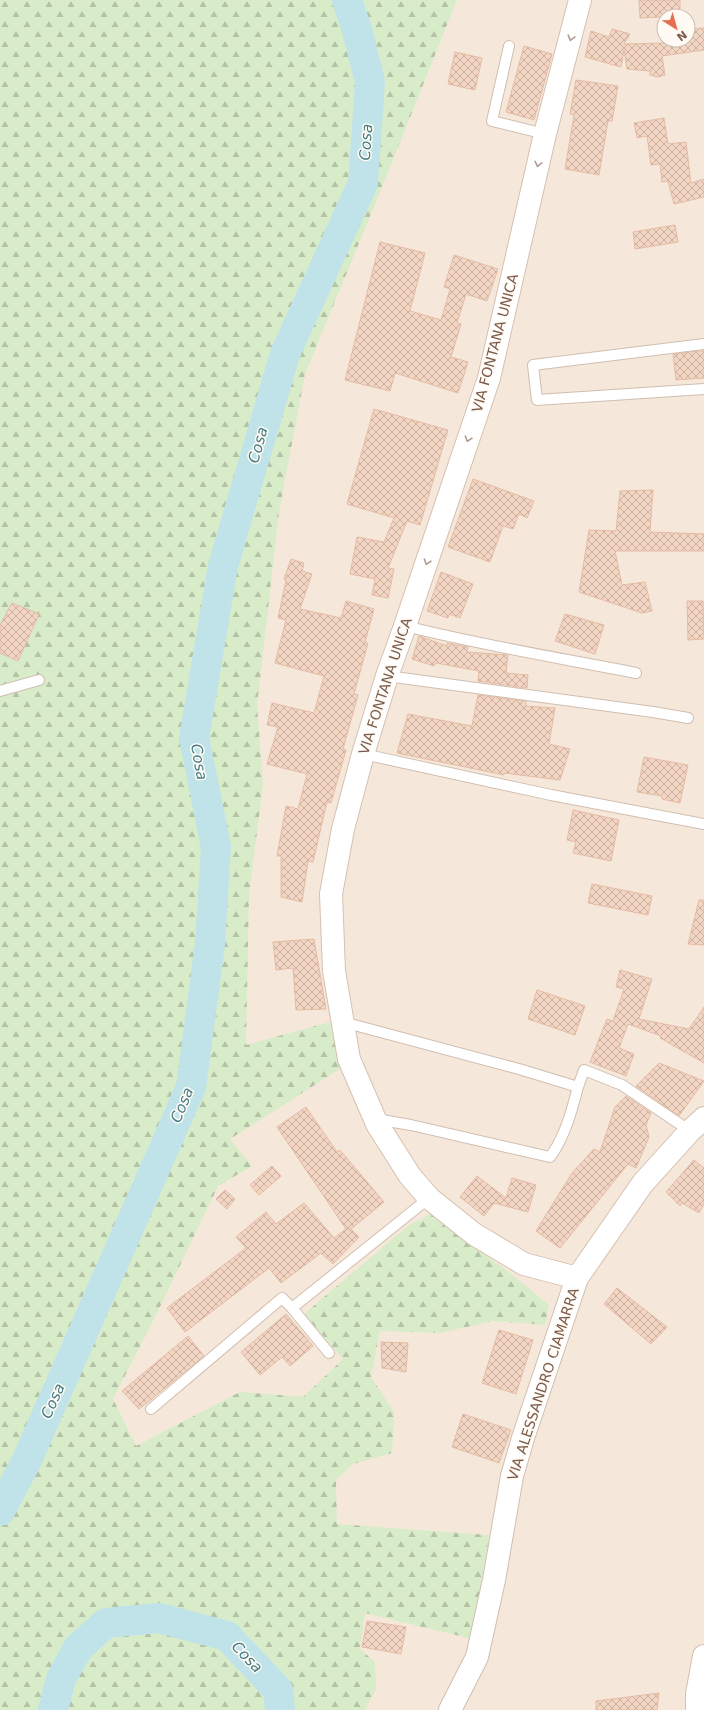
<svg xmlns="http://www.w3.org/2000/svg" width="704" height="1710" viewBox="0 0 704 1710" font-family="'DejaVu Sans',sans-serif">
	<defs>
		<pattern id="forest-firs" width="22" height="20" patternUnits="userSpaceOnUse"><rect width="22" height="20" fill="#d8ecc9"/><path d="M5 1l3.5 6h-7zM16 11l3.5 6h-7z" fill="#b4c2a5"/></pattern>
		<pattern id="building-cross-hatch" width="8" height="8" patternUnits="userSpaceOnUse"><rect width="8" height="8" fill="#f3d5c3"/><path d="M0 0l8 8M0 8l8-8" fill="none" stroke="#cab0a1"/></pattern>
	</defs>
	<rect width="100%" height="100%" fill="#fdf6ec"/>
	<path fill="#f5e8da" fill-rule="evenodd" d="M 0,0 L 704,0 L 704,1710 L 0,1710 ZM 664,16 L 688,16 L 688,40 L 664,40 Z"/>
	<path fill="url(#forest-firs)" d="M 0,0 L 457,0 L 383,185 L 305,374 L 279,512 L 257,706 L 263,785 L 249,895 L 246,1045 L 330,1022 L 343,1067 L 230,1139 L 252,1166 L 218,1186 L 158,1311 L 113,1399 L 136,1446 L 240,1392 L 303,1397 L 343,1359 L 304,1314 L 409,1225 L 431,1214 L 514,1276 L 549,1305 L 545,1325 L 494,1321 L 439,1333 L 380,1331 L 371,1377 L 394,1412 L 392,1453 L 353,1464 L 336,1480 L 337,1524 L 489,1535 L 472,1639 L 365,1613 L 360,1649 L 375,1662 L 376,1689 L 365,1710 L 0,1710 Z"/>
	<g fill="none" stroke-linecap="round" stroke-linejoin="round">
		<path stroke="#bfe3e8" stroke-width="30" d="M 0,1511 L 26,1462 L 191,1087 L 210,944 L 216,847 L 194,738 L 223,566 L 285,354 L 363,183 L 370,82 L 357,30 L 347,0
			M 53,1710 L 61,1679 L 78,1648 L 106,1623 L 159,1618 L 227,1636 L 278,1690 L 280,1710"/>
	</g>
	<path fill="url(#building-cross-hatch)" stroke="#e6bba3" d="M 639,0 L 680,0 L 680,16 L 664,16 L 664,40 L 688,40 L 688,29 L 704,28 L 704,50 L 662,56 L 665,75 L 658,77 L 650,75 L 650,71 L 627,69 L 624,50 L 621,67 L 585,57 L 591,31 L 609,37 L 612,29 L 630,34 L 624,44 L 664,43 L 660,17 L 640,18 Z
		M 524,46 L 552,54 L 534,120 L 506,112 Z
		M 455,52 L 482,58 L 475,90 L 448,84 Z
		M 576,80 L 618,86 L 612,121 L 608,121 L 599,175 L 565,169 L 574,115 L 570,114 Z
		M 664,118 L 668,144 L 686,142 L 691,183 L 704,179 L 704,197 L 674,204 L 668,181 L 662,182 L 660,164 L 651,165 L 647,136 L 637,138 L 634,123 Z
		M 675,225 L 678,242 L 635,249 L 633,232 Z
		M 380,242 L 425,253 L 410,311 L 441,320 L 450,289 L 444,287 L 454,255 L 498,269 L 487,301 L 466,294 L 457,323 L 461,324 L 451,357 L 468,362 L 458,393 L 395,373 L 390,391 L 345,380 Z
		M 698,351 L 704,351 L 704,378 L 676,380 L 673,354 Z
		M 374,409 L 448,430 L 420,525 L 407,521 L 388,568 L 394,569 L 388,598 L 372,595 L 375,579 L 350,574 L 357,537 L 384,542 L 394,518 L 347,504 Z
		M 473,479 L 534,501 L 527,518 L 519,514 L 513,529 L 503,526 L 490,562 L 448,547 Z
		M 653,490 L 650,532 L 704,534 L 704,551 L 615,551 L 622,585 L 645,582 L 652,611 L 642,613 L 579,592 L 589,530 L 616,531 L 620,491 Z
		M 291,559 L 304,563 L 302,571 L 312,574 L 300,609 L 341,618 L 346,601 L 374,609 L 365,642 L 368,643 L 354,694 L 358,695 L 343,749 L 346,750 L 331,803 L 327,802 L 313,862 L 308,861 L 302,902 L 281,897 L 281,856 L 277,856 L 286,806 L 298,809 L 307,774 L 267,764 L 278,727 L 267,725 L 272,703 L 314,713 L 324,676 L 275,663 L 286,620 L 278,618 L 286,580 L 284,579 Z
		M 441,572 L 473,584 L 460,618 L 449,614 L 448,618 L 427,611 Z
		M 687,601 L 703,601 L 704,639 L 688,640 Z
		M 12,603 L 39,614 L 18,661 L 0,653 L 0,625 Z
		M 565,614 L 604,625 L 595,654 L 555,641 Z
		M 419,636 L 447,646 L 447,643 L 468,647 L 467,652 L 508,655 L 506,673 L 528,675 L 527,688 L 478,681 L 479,671 L 436,663 L 434,666 L 412,659 Z
		M 478,695 L 526,701 L 526,706 L 555,708 L 549,744 L 570,749 L 560,780 L 504,773 L 504,775 L 397,753 L 408,714 L 472,726 Z
		M 644,757 L 688,765 L 680,803 L 662,799 L 662,796 L 637,792 Z
		M 573,810 L 619,820 L 611,861 L 573,853 L 576,842 L 567,840 Z
		M 592,884 L 652,896 L 648,915 L 588,903 Z
		M 699,900 L 704,900 L 704,945 L 688,944 Z
		M 314,939 L 326,1009 L 296,1010 L 293,968 L 276,970 L 273,942 Z
		M 620,970 L 652,979 L 639,1019 L 689,1029 L 704,1007 L 704,1063 L 660,1038 L 661,1036 L 628,1024 L 619,1048 L 634,1054 L 626,1076 L 590,1062 L 607,1019 L 613,1021 L 624,989 L 616,987 Z
		M 537,990 L 585,1006 L 575,1035 L 528,1019 Z
		M 659,1063 L 704,1081 L 679,1116 L 636,1086 Z
		M 626,1096 L 651,1113 L 646,1125 L 649,1137 L 636,1168 L 628,1164 L 560,1248 L 536,1231 L 572,1173 L 594,1149 L 600,1152 L 615,1107 Z
		M 306,1107 L 337,1152 L 340,1150 L 384,1202 L 351,1229 L 359,1237 L 333,1264 L 321,1253 L 281,1283 L 269,1268 L 185,1332 L 167,1308 L 246,1248 L 236,1237 L 266,1212 L 276,1224 L 304,1203 L 334,1238 L 346,1229 L 277,1127 Z
		M 694,1160 L 704,1168 L 704,1204 L 699,1213 L 682,1203 L 680,1206 L 666,1192 Z
		M 272,1166 L 281,1176 L 259,1195 L 250,1185 Z
		M 477,1176 L 506,1198 L 512,1178 L 536,1185 L 528,1212 L 494,1203 L 484,1216 L 460,1197 Z
		M 225,1190 L 235,1199 L 227,1209 L 216,1199 Z
		M 617,1288 L 667,1327 L 651,1344 L 604,1304 Z
		M 286,1314 L 313,1346 L 290,1366 L 282,1357 L 260,1375 L 241,1352 Z
		M 499,1330 L 533,1340 L 516,1394 L 482,1383 Z
		M 188,1336 L 204,1356 L 139,1409 L 122,1391 Z
		M 381,1342 L 408,1343 L 406,1372 L 382,1368 Z
		M 463,1414 L 511,1430 L 499,1463 L 452,1447 Z
		M 367,1621 L 406,1627 L 401,1654 L 362,1647 Z
		M 659,1693 L 657,1710 L 596,1710 L 596,1701 Z"/>
	<g fill="none" stroke-linecap="round" stroke-linejoin="round">
		<g stroke="#d1beb0" stroke-width="12">
			<path id="service" d="M 509,46 L 492,121 L 545,134
				M 704,344 L 533,365 L 537,400 L 704,389
				M 405,626 C 481,645 559,658 636,673
				M 387,676 L 653,712 L 688,718
				M 0,691 L 39,680
				M 363,754 L 551,795 L 704,824
				M 343,1022 L 519,1069 L 578,1087 L 584,1070 L 622,1085 L 690,1131
				M 375,1119 L 411,1125 L 550,1157 C 565,1137 572,1110 578,1087
				M 329,1353 L 292,1308 L 429,1198
				M 151,1409 L 282,1298 L 292,1308"/>
		</g>
		<g stroke="#d1beb0" stroke-width="24">
			<path id="tertiary" d="M 450,1710 L 477,1657 L 494,1580 L 512,1476 L 523,1438 L 577,1278"/>
		</g>
		<g stroke="#d6c0b0" stroke-width="24">
			<path id="secondary" d="M 580,0 L 545,134 L 489,378 L 405,626 L 387,676 L 363,754 L 343,829 L 331,894 L 334,971 L 349,1059 L 377,1124 L 410,1176 L 429,1198 L 474,1234 L 524,1264 L 577,1278 L 643,1183 L 690,1131 L 704,1118
				M 697,1710 L 697,1694 L 704,1656"/>
		</g>
		<use href="#service" stroke="#fff" stroke-width="10"/>
		<use href="#tertiary" stroke="#fff" stroke-width="22"/>
		<use href="#secondary" stroke="#fff" stroke-width="22"/>
	</g>
	<defs><path id="oneway-chevron" d="M-2-3.5L2.5 0L-2 3.5" fill="none" stroke-width="1.6" stroke-linecap="round" stroke-linejoin="round"/></defs>
	<g stroke="#af9d94">
		<use href="#oneway-chevron" transform="translate(571 38) rotate(105)"/>
		<use href="#oneway-chevron" transform="translate(538 164) rotate(103)"/>
		<use href="#oneway-chevron" transform="translate(468 439) rotate(109)"/>
		<use href="#oneway-chevron" transform="translate(427 562) rotate(109)"/>
	</g>
	<g text-anchor="middle" dominant-baseline="central" stroke-width="3" stroke-linejoin="round" paint-order="stroke">
		<g font-size="14" fill="#7a5c4d" stroke="#fffaf3">
			<text transform="translate(495 343) rotate(-75)">VIA FONTANA UNICA</text>
			<text transform="translate(385 686) rotate(-72)">VIA FONTANA UNICA</text>
			<text transform="translate(543 1384) rotate(-72)">VIA ALESSANDRO CIAMARRA</text>
		</g>
		<g font-size="15" font-style="italic" fill="#437c86" stroke="#fffaf3">
			<text transform="translate(366 142) rotate(-86)">Cosa</text>
			<text transform="translate(258 445) rotate(-74)">Cosa</text>
			<text transform="translate(199 762) rotate(80)">Cosa</text>
			<text transform="translate(182 1105) rotate(-68)">Cosa</text>
			<text transform="translate(53 1401) rotate(-66)">Cosa</text>
			<text transform="translate(247 1657) rotate(46)">Cosa</text>
		</g>
	</g>
	<g transform="translate(676 28) rotate(143)"><circle r="19" fill="#fffaf3" stroke="#cabbb1"/>
	<path d="M0-3L7 15L0 10L-7 15Z" fill="#e76f51"/>
	<text y="-6" font-size="11" font-weight="bold" text-anchor="middle" fill="#7a5c4d">N</text>
	</g>
</svg>
